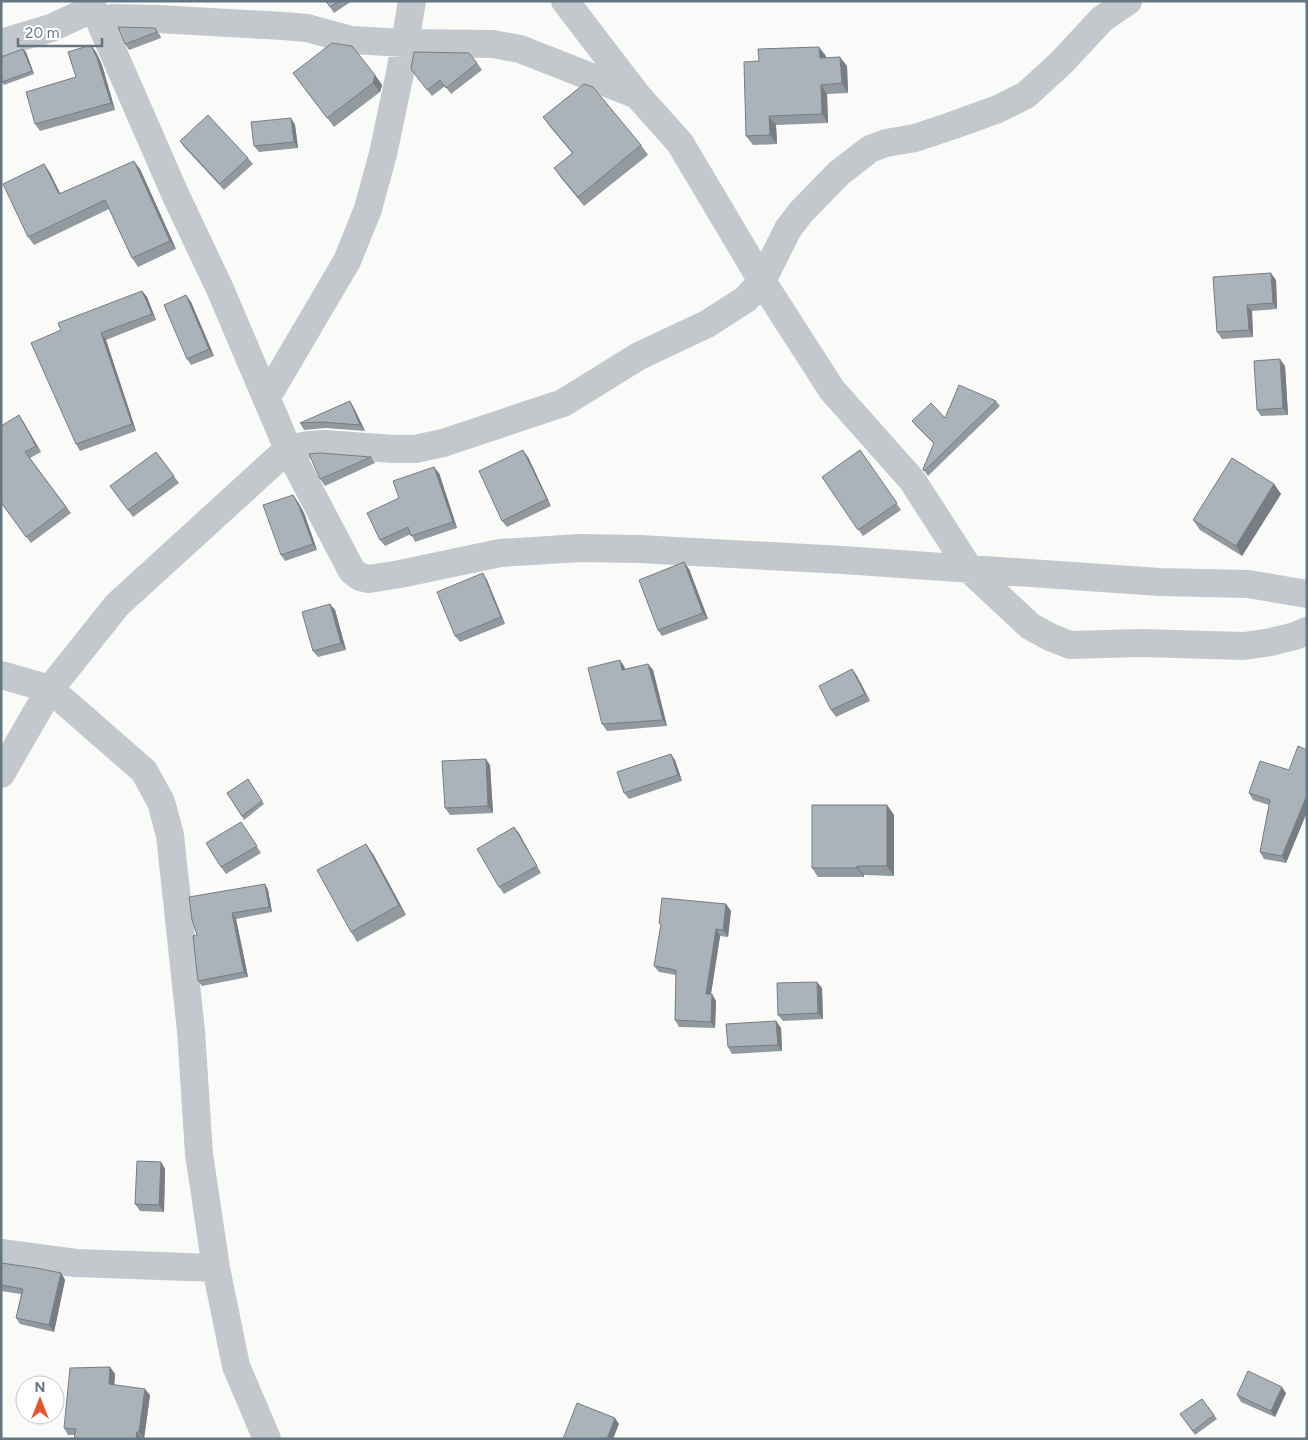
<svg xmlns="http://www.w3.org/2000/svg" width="1308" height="1440" viewBox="0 0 1308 1440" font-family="Figtree,sans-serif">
	<rect width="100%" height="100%" fill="#fafaf8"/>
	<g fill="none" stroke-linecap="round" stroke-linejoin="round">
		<path stroke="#c3c8cc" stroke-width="28" d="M 89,1 L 100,22 L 176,196 L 220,289 L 288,449 L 352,571 L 360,577 L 369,579 L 400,574 L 500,553 L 580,548 L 639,549 L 843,560 L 1159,582 L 1248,584 L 1307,594
			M 565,1 L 637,95 L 680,143 L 762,281 L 832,390 L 912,480 L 970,570 L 1030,626 L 1050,637 L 1070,645 L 1141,643 L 1244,646 L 1271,642 L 1295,636 L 1307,631
			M 100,22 L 112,18 L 158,19 L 283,26 L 307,28 L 351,40 L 405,43 L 493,44 L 520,49 L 637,95
			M 1,43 L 51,28 L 92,9
			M 267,397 L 347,261 L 368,209 L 383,154 L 400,73 L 412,1
			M 1,675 L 50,689 L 144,771 L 161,802 L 170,835 L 191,1031 L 199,1154 L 216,1268 L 236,1366 L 267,1439
			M 1,774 L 50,689 L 117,605 L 288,449 L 308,445 L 325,444 L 394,449 L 415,449 L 443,443 L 563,403 L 639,356 L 707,324 L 746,299 L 762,281 L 788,229 L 801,212 L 839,173 L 870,149 L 886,143 L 915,138 L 951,126 L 998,109 L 1026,95 L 1061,63 L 1102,19 L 1128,1
			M 1,1253 L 76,1263 L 216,1268"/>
	</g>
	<path fill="#929a9f" d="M 326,1 L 352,1 L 334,13 Z
		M 155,28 L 160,35 L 161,38 L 129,50 L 125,44 Z
		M 23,49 L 26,52 L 34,74 L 4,85 L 1,81 Z
		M 96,52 L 102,65 L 115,110 L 40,131 L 35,124 L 76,77 Z
		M 826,56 L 826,58 L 847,66 L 848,93 L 827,94 L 828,123 L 776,125 L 777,144 L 753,145 L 746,136 Z
		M 477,63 L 482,70 L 451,94 L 445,86 L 432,96 L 411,69 Z
		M 293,73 L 375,75 L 382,85 L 380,92 L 334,127 Z
		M 543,117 L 641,145 L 648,155 L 584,206 L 561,178 L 554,168 L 572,153 L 550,127 Z
		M 291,118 L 295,125 L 298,148 L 259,152 L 254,146 Z
		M 180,141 L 248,158 L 253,164 L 224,190 L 184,147 Z
		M 44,164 L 50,173 L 60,194 L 140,169 L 176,249 L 138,267 L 132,258 L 109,209 L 34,245 L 28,237 Z
		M 1213,277 L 1276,280 L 1277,309 L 1252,311 L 1253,337 L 1222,339 L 1217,332 Z
		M 142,291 L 147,297 L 156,320 L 106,340 L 136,431 L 80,451 L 76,444 L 61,330 Z
		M 186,295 L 191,302 L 214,356 L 191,365 L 187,359 Z
		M 1285,366 L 1288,415 L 1261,416 L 1257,410 Z
		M 350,401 L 354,408 L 365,431 L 326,428 L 304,430 L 300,423 Z
		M 996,401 L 1000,406 L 928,476 L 923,469 L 934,444 L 916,426 L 912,421 L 945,418 Z
		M 19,415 L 41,452 L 30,458 L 71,513 L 31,543 L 1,503 Z
		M 860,450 L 901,510 L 863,536 L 822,477 Z
		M 156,452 L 179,483 L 133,517 L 110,486 Z
		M 371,457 L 375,463 L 325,486 L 320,479 Z
		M 528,457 L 551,506 L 507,527 L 502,521 Z
		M 439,473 L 457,528 L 415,542 L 411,534 L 385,546 L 380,540 L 399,498 Z
		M 1274,484 L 1281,494 L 1242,556 L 1200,530 L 1193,520 Z
		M 298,502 L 304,513 L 317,550 L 285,561 L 281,555 Z
		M 689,569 L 708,619 L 662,636 L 658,630 Z
		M 487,580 L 505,624 L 460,642 L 455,636 Z
		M 335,610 L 346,650 L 318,657 L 313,651 Z
		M 648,664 L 653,670 L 667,726 L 607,731 L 602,724 L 624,666 L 625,669 Z
		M 852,669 L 857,676 L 870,701 L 836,717 L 831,710 Z
		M 1307,750 L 1307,812 L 1286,863 L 1264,859 L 1260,852 L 1269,805 L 1253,800 L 1249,793 L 1289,770 Z
		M 675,760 L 682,781 L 629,799 L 624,793 Z
		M 490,765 L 493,813 L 450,815 L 445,808 Z
		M 248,779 L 264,804 L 244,820 L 227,793 Z
		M 887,805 L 894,815 L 894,876 L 864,875 L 864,877 L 818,877 L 812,868 Z
		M 514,827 L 541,873 L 504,894 L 499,887 Z
		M 246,829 L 261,853 L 226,874 L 221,867 Z
		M 373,854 L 406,915 L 357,942 L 351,932 Z
		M 265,884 L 268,890 L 272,912 L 236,919 L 248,977 L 202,986 L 198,981 L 197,935 Z
		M 726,904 L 731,911 L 728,937 L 720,936 L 711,994 L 716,1001 L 715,1028 L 679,1027 L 675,1020 L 676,975 L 659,972 L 654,966 L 661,925 L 659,923 Z
		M 822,988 L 823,1019 L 783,1021 L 778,1015 Z
		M 776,1021 L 781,1028 L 782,1051 L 732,1054 L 728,1047 Z
		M 161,1162 L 165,1169 L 164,1212 L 140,1211 L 135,1204 Z
		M 1,1263 L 61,1273 L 65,1280 L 54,1332 L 20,1324 L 16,1318 L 21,1294 L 1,1291 Z
		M 110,1367 L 115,1374 L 114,1385 L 150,1395 L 144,1439 L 74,1439 L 75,1435 L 68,1435 L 64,1428 Z
		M 1286,1393 L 1275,1417 L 1241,1402 L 1237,1395 Z
		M 1202,1399 L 1217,1419 L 1195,1435 L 1180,1414 Z"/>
	<path fill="#777d82" d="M 91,45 L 96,52 L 102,65 L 115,110 L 111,103 Z
		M 819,47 L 826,56 L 826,68 L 820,58 Z
		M 23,49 L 26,52 L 34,74 L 32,71 Z
		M 840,57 L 847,66 L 848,93 L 842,83 Z
		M 375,75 L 382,85 L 380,92 L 373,83 Z
		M 821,85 L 827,94 L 828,123 L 822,114 Z
		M 769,116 L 776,125 L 777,144 L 770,135 Z
		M 291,118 L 295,125 L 298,148 L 294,142 Z
		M 134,161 L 140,169 L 176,249 L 170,241 Z
		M 44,164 L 50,173 L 65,203 L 59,194 Z
		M 1271,273 L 1276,280 L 1277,309 L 1273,303 Z
		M 142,291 L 147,297 L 156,320 L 152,314 Z
		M 186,295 L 191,302 L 214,356 L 209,349 Z
		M 1247,305 L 1252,311 L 1253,337 L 1249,330 Z
		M 101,333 L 106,340 L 136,431 L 132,424 Z
		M 1280,359 L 1285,366 L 1288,415 L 1283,408 Z
		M 350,401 L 354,408 L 365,431 L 360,425 Z
		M 19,415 L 23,421 L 41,452 L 36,446 Z
		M 523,450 L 528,457 L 551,506 L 547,499 Z
		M 434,467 L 439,473 L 457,528 L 453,522 Z
		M 1274,484 L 1281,494 L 1242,556 L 1236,546 Z
		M 293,495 L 298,502 L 304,513 L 317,550 L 313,544 Z
		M 684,562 L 689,569 L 708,619 L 703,613 Z
		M 483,573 L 487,580 L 505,624 L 501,617 Z
		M 330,604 L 335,610 L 346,650 L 341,643 Z
		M 620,660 L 624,666 L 627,676 L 622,670 Z
		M 648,664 L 653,670 L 667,726 L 663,720 Z
		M 852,669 L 857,676 L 870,701 L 865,694 Z
		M 671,754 L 675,760 L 682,781 L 678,775 Z
		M 486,759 L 490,765 L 493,813 L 488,806 Z
		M 1307,795 L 1307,812 L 1286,863 L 1282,856 Z
		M 887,805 L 894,815 L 894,876 L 887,866 Z
		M 514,827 L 519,833 L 541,873 L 537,866 Z
		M 366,844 L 373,854 L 406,915 L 399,905 Z
		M 857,866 L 864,875 L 864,877 L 857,868 Z
		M 265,884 L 268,890 L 272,912 L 269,907 Z
		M 726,904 L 731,911 L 728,937 L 723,930 Z
		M 232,913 L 236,919 L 248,977 L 244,972 Z
		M 716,929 L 720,936 L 710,1000 L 706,994 Z
		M 817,982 L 822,988 L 823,1019 L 818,1013 Z
		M 712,994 L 716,1001 L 715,1028 L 711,1022 Z
		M 776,1021 L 781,1028 L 782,1051 L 778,1045 Z
		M 161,1162 L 165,1169 L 164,1212 L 159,1205 Z
		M 61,1273 L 65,1280 L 54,1332 L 49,1325 Z
		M 110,1367 L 115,1374 L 114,1391 L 109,1384 Z
		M 1282,1387 L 1286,1393 L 1275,1417 L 1271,1411 Z
		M 145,1389 L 150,1395 L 144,1439 L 139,1432 Z
		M 615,1418 L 619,1424 L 613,1439 L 607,1439 Z
		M 137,1432 L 141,1439 L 136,1439 Z"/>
	<path fill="#aab3b9" stroke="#777d82" d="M 326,1 L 339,1 L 330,7 Z
		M 118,27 L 155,28 L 157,32 L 125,44 Z
		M 332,43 L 352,46 L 375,75 L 373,83 L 327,118 L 293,73 Z
		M 91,45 L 97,58 L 111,103 L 35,124 L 26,92 L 76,77 L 68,52 Z
		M 819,47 L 820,58 L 840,57 L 842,83 L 821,85 L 822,114 L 769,116 L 770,135 L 746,136 L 744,62 L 759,61 L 758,49 Z
		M 23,49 L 32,71 L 2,82 L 1,57 Z
		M 414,52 L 469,53 L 477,63 L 446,88 L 440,80 L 427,90 L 411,69 Z
		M 584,84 L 593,87 L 641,145 L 578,197 L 554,168 L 573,153 L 543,117 Z
		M 208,115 L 248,158 L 220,184 L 180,141 Z
		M 291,118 L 294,142 L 254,146 L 251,122 Z
		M 134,161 L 170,241 L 132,258 L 105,200 L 28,237 L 3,184 L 44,164 L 59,194 Z
		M 1271,273 L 1273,303 L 1247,305 L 1249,330 L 1217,332 L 1213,277 Z
		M 142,291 L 152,314 L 101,333 L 132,424 L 76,444 L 31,343 L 61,330 L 58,323 Z
		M 186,295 L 209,349 L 187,359 L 164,305 Z
		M 1280,359 L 1283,408 L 1257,410 L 1254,361 Z
		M 959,385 L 996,401 L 924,471 L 923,469 L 934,443 L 912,421 L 931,403 L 945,418 Z
		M 350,401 L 360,425 L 322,422 L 300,423 Z
		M 19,415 L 36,446 L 25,452 L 66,507 L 26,537 L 1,502 L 1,426 Z
		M 523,450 L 547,499 L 502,521 L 479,471 Z
		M 860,450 L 897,503 L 858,530 L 822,477 Z
		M 156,452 L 174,476 L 128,510 L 110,486 Z
		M 320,453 L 371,457 L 320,479 L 309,454 Z
		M 1232,458 L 1274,484 L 1236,546 L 1193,520 Z
		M 434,467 L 453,522 L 411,536 L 408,527 L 380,540 L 367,513 L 399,498 L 393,481 Z
		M 293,495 L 299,506 L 313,544 L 281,555 L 263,505 Z
		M 684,562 L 703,613 L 658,630 L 639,580 Z
		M 483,573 L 501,617 L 455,636 L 437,592 Z
		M 330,604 L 341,643 L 313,651 L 302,612 Z
		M 620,660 L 622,670 L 648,664 L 663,720 L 602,724 L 588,668 Z
		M 852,669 L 865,694 L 831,710 L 819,686 Z
		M 1298,746 L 1307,750 L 1307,795 L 1282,856 L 1260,852 L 1270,800 L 1249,793 L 1260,761 L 1289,770 Z
		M 671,754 L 678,775 L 624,793 L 617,772 Z
		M 486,759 L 488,806 L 445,808 L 442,761 Z
		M 248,779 L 262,801 L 242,816 L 227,793 Z
		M 812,805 L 887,805 L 887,866 L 857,866 L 857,868 L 812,868 Z
		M 241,822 L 257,846 L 221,867 L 206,843 Z
		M 514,827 L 537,866 L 499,887 L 477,849 Z
		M 366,844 L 399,905 L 351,932 L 317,870 Z
		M 265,884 L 269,907 L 232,913 L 244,972 L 198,981 L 193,936 L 197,935 L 192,920 L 189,897 Z
		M 662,898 L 726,904 L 723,930 L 716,929 L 706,994 L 712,994 L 711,1022 L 675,1020 L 676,970 L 654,966 L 661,924 L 659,923 Z
		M 817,982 L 818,1013 L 778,1015 L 777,983 Z
		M 776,1021 L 778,1045 L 728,1047 L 726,1024 Z
		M 137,1161 L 161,1162 L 159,1205 L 135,1204 Z
		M 1,1263 L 36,1268 L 61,1273 L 49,1325 L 16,1318 L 23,1289 L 1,1285 Z
		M 110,1367 L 109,1384 L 145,1389 L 139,1432 L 137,1432 L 136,1439 L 74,1439 L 76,1429 L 64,1428 L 70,1368 Z
		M 1248,1371 L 1282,1387 L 1271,1411 L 1237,1395 Z
		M 1202,1399 L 1214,1415 L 1193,1431 L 1180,1414 Z
		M 577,1403 L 615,1418 L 607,1439 L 563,1439 Z"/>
	<rect width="1308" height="1440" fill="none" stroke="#657683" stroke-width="5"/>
	<g transform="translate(40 1400)"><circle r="24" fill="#ffffff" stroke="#c1c8cd"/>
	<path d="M0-4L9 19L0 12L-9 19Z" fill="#e4572e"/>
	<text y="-8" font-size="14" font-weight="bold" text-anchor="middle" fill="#657683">N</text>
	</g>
	<path d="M18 38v8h84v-8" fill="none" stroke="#657683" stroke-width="2.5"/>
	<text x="25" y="38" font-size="15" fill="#657683" stroke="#ffffff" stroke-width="4" paint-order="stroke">20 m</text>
</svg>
